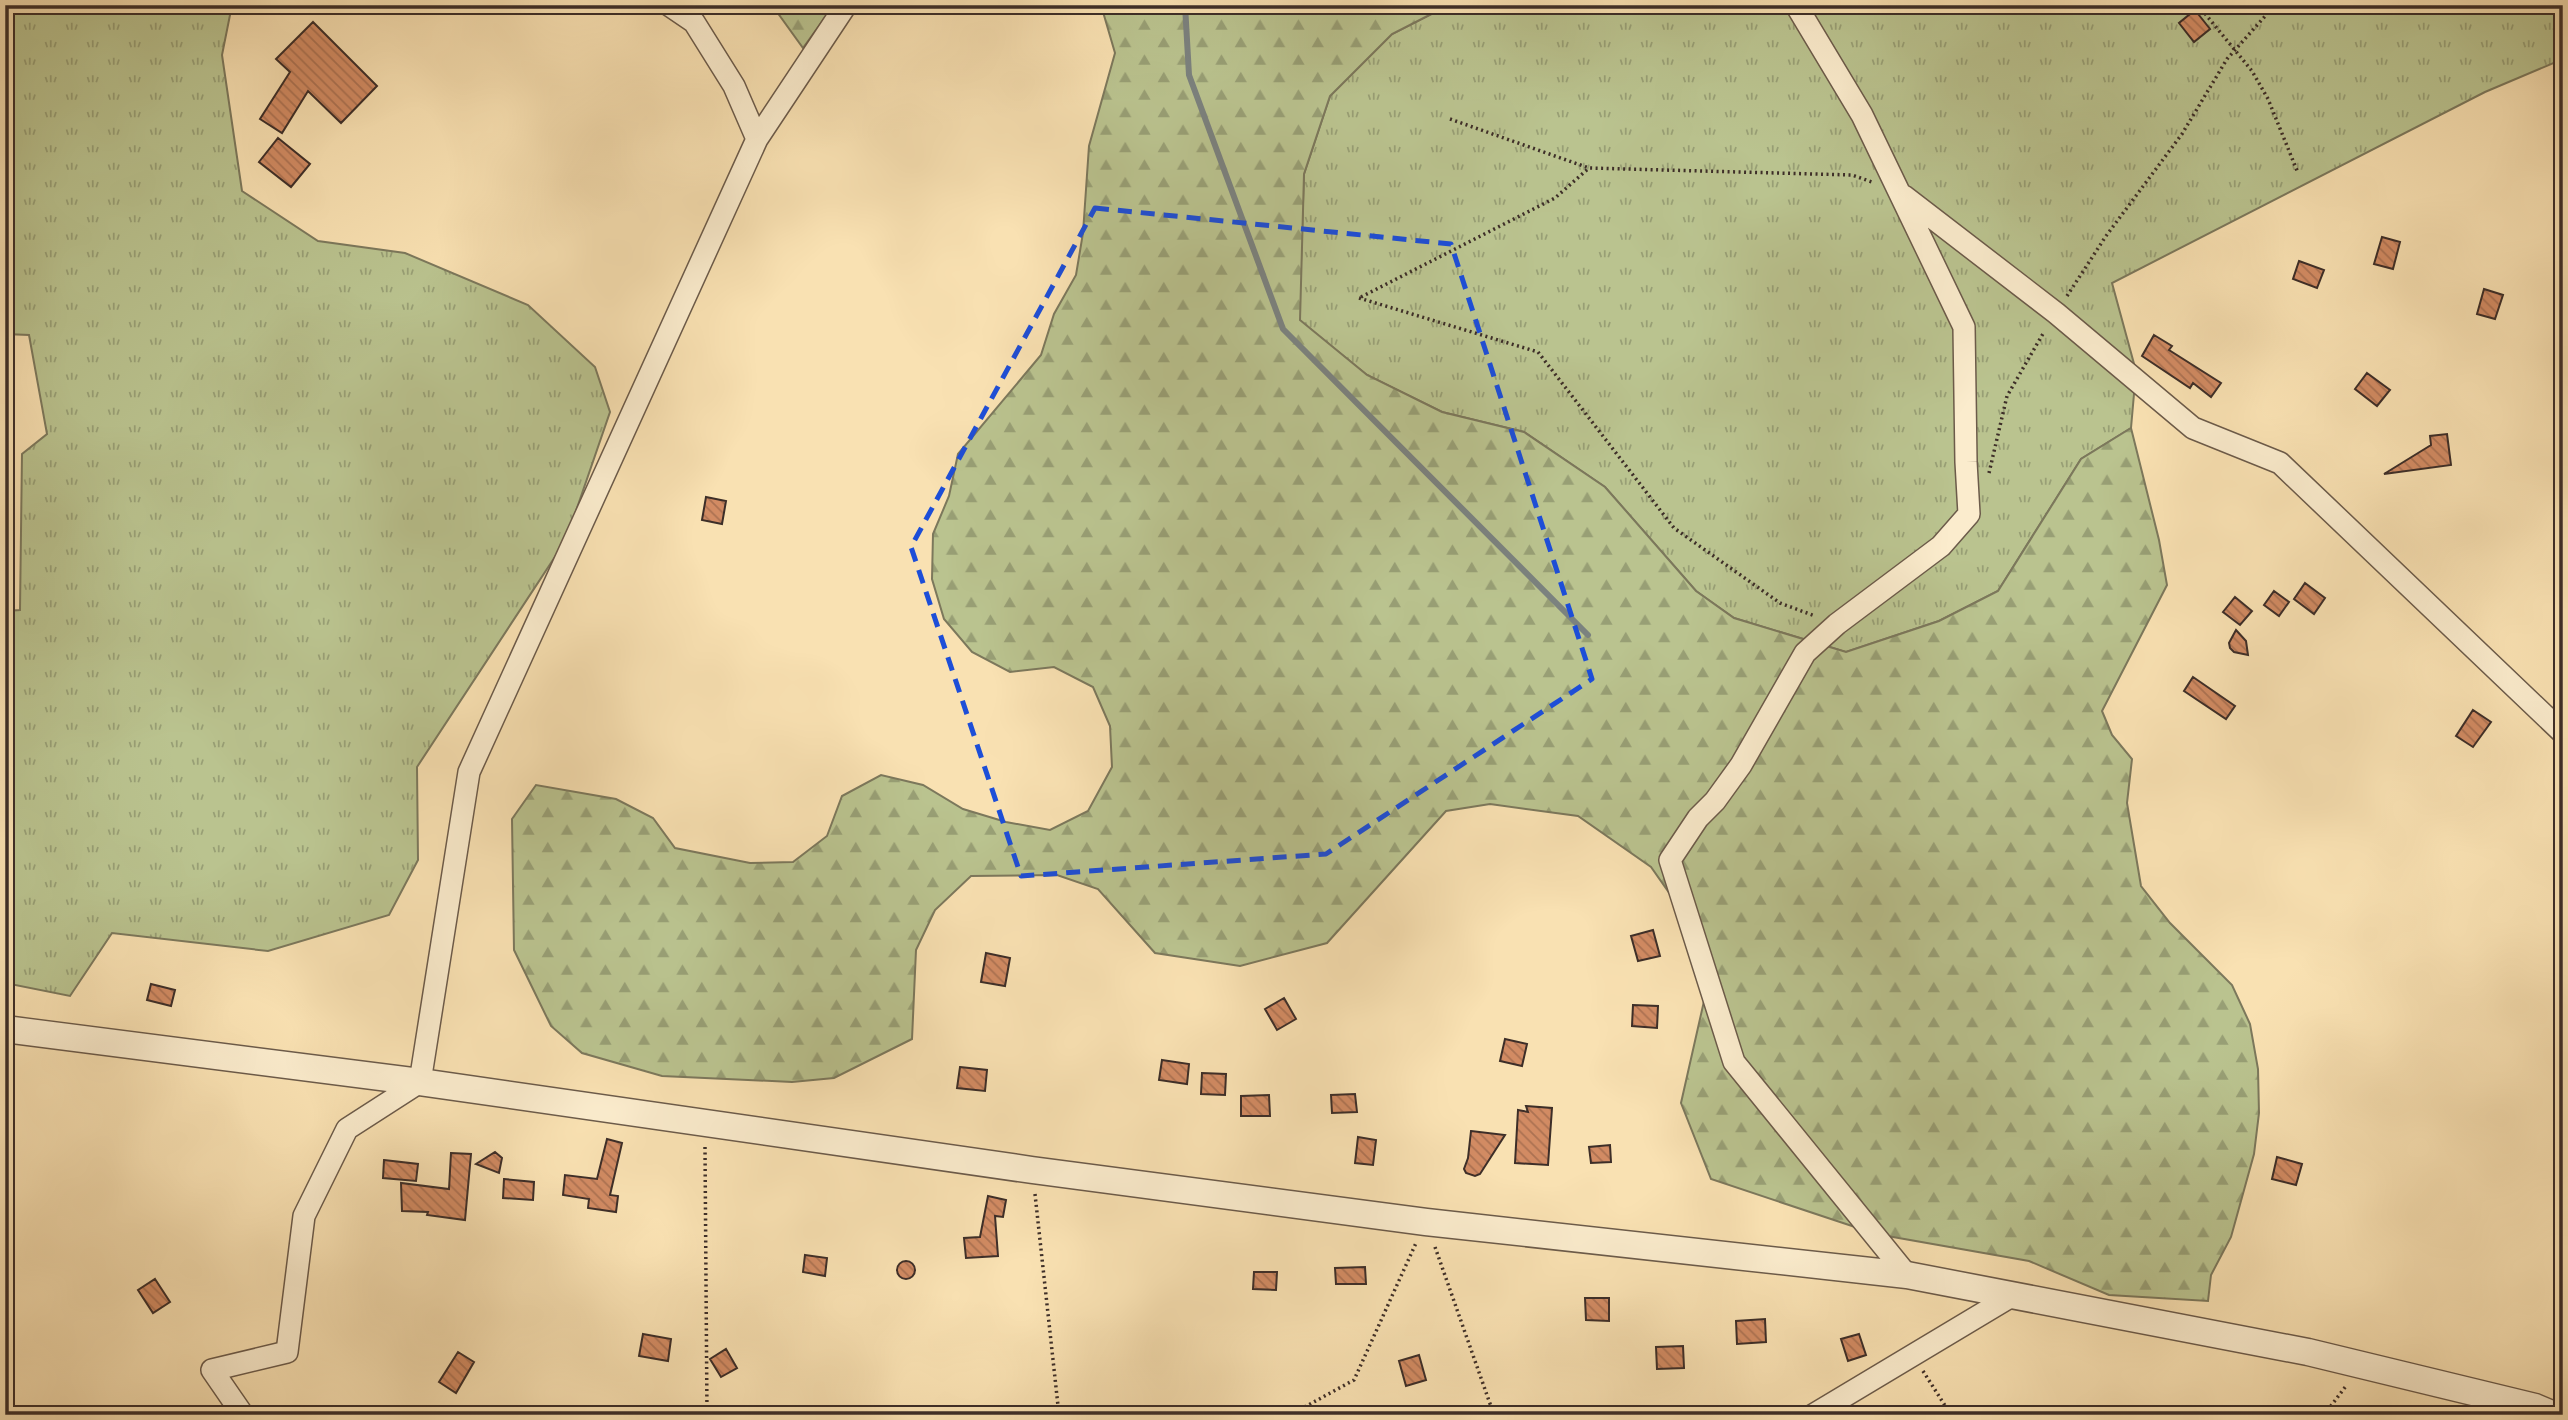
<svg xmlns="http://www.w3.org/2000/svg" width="2568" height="1420" viewBox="0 0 2568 1420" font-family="Alegreya,serif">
	<defs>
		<pattern id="grass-tufts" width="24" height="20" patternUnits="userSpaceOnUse" patternTransform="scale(1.75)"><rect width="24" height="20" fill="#bac38f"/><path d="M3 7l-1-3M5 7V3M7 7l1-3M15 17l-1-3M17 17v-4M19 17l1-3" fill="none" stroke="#989f75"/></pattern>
		<pattern id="forest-firs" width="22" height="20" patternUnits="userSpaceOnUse" patternTransform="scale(1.75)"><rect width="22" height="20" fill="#bac38f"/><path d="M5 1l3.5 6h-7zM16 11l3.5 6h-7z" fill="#989f75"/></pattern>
		<pattern id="building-back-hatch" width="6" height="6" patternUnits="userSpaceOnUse" patternTransform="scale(1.75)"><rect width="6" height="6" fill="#d28b63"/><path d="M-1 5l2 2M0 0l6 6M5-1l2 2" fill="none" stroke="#ac7252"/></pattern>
	</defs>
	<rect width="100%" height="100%" fill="#f9e1b2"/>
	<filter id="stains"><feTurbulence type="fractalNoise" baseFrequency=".00286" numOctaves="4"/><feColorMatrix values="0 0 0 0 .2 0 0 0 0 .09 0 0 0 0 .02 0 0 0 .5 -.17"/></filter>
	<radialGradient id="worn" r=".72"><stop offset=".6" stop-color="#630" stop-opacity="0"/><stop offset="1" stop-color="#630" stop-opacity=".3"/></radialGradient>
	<path fill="url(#grass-tufts)" stroke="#7c785c" stroke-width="2" d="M 5,5 L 232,5 L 222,55 L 242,191 L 318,241 L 405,253 L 528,305 L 595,367 L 610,412 L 566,540 L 417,767 L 418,860 L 389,915 L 268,951 L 112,933 L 70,996 L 5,983 L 5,611 L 20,610 L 22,454 L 47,434 L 29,335 L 5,334 Z
		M 1449,5 L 2563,5 L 2563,59 L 2485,92 L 2112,283 L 2136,371 L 2131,428 L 2081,459 L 1998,591 L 1939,621 L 1846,652 L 1734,618 L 1696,591 L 1605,487 L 1524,432 L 1442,412 L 1367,375 L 1299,320 L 1304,174 L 1330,96 L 1392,34 Z"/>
	<path fill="url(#forest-firs)" stroke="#7c785c" stroke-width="2" d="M 772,5 L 834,5 L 803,48 Z
		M 1101,5 L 1449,5 L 1392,34 L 1330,96 L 1304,174 L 1300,320 L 1367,375 L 1442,412 L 1524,432 L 1605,487 L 1696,591 L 1734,618 L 1846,652 L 1939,621 L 1998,591 L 2081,459 L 2131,428 L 2159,540 L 2167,585 L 2102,711 L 2112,735 L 2132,759 L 2127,803 L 2141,886 L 2170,923 L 2232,985 L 2250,1024 L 2258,1069 L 2259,1113 L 2254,1154 L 2231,1237 L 2211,1275 L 2208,1301 L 2109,1295 L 2029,1261 L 1876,1234 L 1711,1179 L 1681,1103 L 1709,979 L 1700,937 L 1651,867 L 1578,816 L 1490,804 L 1446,811 L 1327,943 L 1240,966 L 1155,953 L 1098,889 L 1057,875 L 971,876 L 935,910 L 916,950 L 912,1039 L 834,1078 L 792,1082 L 662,1076 L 582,1053 L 551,1026 L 514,950 L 512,819 L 536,785 L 616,799 L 653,818 L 675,848 L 750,863 L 793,862 L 827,836 L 842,796 L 881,775 L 923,785 L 963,809 L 1006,822 L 1050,830 L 1088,811 L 1112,767 L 1110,726 L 1093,687 L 1054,667 L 1010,672 L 972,652 L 944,619 L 932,579 L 933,534 L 949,496 L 958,454 L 1041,355 L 1054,314 L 1076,275 L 1083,233 L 1089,146 L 1115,53 Z"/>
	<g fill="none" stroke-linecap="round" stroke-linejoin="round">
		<path stroke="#7b827f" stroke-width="6" d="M 1185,5 L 1189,75 L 1283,329 L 1588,635"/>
	</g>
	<path fill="url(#building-back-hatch)" stroke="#3d2e28" stroke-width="2" d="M 2195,10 L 2210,29 L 2194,42 L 2179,23 Z
		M 313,22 L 377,86 L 341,123 L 308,91 L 282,133 L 260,119 L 290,72 L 276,59 Z
		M 278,138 L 310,164 L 291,187 L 259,162 Z
		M 2382,237 L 2400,242 L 2393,269 L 2374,264 Z
		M 2299,261 L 2324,270 L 2317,288 L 2293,279 Z
		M 2484,289 L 2503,295 L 2495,319 L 2477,314 Z
		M 2154,335 L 2172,346 L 2169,350 L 2221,383 L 2211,397 L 2193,383 L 2190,388 L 2142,356 Z
		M 2367,373 L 2390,390 L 2377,406 L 2355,389 Z
		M 2447,434 L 2451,465 L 2384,474 L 2431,445 L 2430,436 Z
		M 706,497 L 726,501 L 722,524 L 702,520 Z
		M 2305,583 L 2325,598 L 2314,614 L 2294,599 Z
		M 2274,591 L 2289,602 L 2279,616 L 2264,605 Z
		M 2235,597 L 2252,611 L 2240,625 L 2223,612 Z
		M 2236,630 L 2246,641 L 2248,655 L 2234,652 L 2230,648 L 2229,643 Z
		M 2193,677 L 2235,706 L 2226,719 L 2184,691 Z
		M 2473,710 L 2491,722 L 2473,747 L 2456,736 Z
		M 1653,930 L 1660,956 L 1638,961 L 1631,936 Z
		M 986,953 L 1010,958 L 1005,986 L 981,982 Z
		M 151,984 L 175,990 L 171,1006 L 147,1000 Z
		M 1284,998 L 1296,1019 L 1277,1030 L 1265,1009 Z
		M 1633,1005 L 1658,1006 L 1657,1028 L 1632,1026 Z
		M 1505,1039 L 1527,1044 L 1522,1066 L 1500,1061 Z
		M 1162,1060 L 1189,1064 L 1187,1084 L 1159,1080 Z
		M 960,1067 L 987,1070 L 985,1091 L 957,1088 Z
		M 1202,1073 L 1226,1074 L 1225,1095 L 1201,1094 Z
		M 1355,1094 L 1357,1112 L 1332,1113 L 1331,1095 Z
		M 1269,1095 L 1270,1116 L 1241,1116 L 1241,1096 Z
		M 1526,1106 L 1552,1108 L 1548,1165 L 1515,1163 L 1518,1110 L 1528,1112 Z
		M 1471,1131 L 1505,1135 L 1480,1174 L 1475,1176 L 1466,1173 L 1464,1169 L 1468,1158 Z
		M 1358,1137 L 1376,1140 L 1373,1165 L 1355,1163 Z
		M 607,1139 L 622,1143 L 610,1195 L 618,1196 L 616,1212 L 588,1208 L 589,1199 L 563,1195 L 565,1175 L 597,1179 Z
		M 1610,1145 L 1611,1162 L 1591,1163 L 1589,1147 Z
		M 495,1152 L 502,1158 L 499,1173 L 476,1164 Z
		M 451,1153 L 471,1154 L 465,1220 L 427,1215 L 428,1212 L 402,1211 L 401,1183 L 449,1189 Z
		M 2277,1157 L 2302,1164 L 2296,1185 L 2272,1179 Z
		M 384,1160 L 418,1164 L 416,1181 L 383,1178 Z
		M 504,1179 L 534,1182 L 533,1200 L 503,1198 Z
		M 988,1196 L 1006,1200 L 1003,1217 L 995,1216 L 998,1256 L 966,1258 L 964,1238 L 980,1237 Z
		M 805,1255 L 827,1258 L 825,1276 L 803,1272 Z
		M897 1270a9 9 0 1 1 18 0a9 9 0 1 1-18 0Z
		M 1365,1267 L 1366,1284 L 1336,1284 L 1335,1268 Z
		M 1254,1272 L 1277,1272 L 1276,1290 L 1253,1289 Z
		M 155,1279 L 170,1302 L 153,1313 L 138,1290 Z
		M 1585,1298 L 1609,1298 L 1609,1321 L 1586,1320 Z
		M 1765,1319 L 1766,1342 L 1737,1344 L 1736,1321 Z
		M 643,1334 L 671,1339 L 668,1361 L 639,1356 Z
		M 1859,1334 L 1866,1355 L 1848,1361 L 1841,1339 Z
		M 1683,1346 L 1684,1368 L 1657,1369 L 1656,1347 Z
		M 726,1349 L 737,1368 L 721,1377 L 710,1359 Z
		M 458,1352 L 474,1362 L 456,1393 L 439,1382 Z
		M 1419,1355 L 1426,1380 L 1406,1386 L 1399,1361 Z"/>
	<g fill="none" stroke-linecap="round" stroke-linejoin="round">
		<g stroke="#6c5b4a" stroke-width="24">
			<path id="minor" d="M 669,5 L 694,22 L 734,86 L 757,139
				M 1796,5 L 1862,115 L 1964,327 L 1966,462 L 1969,514 L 1941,546 L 1837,624 L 1805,653 L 1741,765 L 1715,801 L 1698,818 L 1670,860 L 1734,1062 L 1907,1275
				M 1904,196 L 2056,313 L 2193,428 L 2280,463 L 2563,733
				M 243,1415 L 212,1370 L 287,1352 L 304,1216 L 347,1129 L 420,1082 L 469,772 L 757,139 L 846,5
				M 1813,1415 L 2015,1294"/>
		</g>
		<g stroke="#6c5b4a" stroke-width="29">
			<path id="tertiary" d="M 5,1029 L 420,1082 L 1032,1170 L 1426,1222 L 1907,1275 L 2308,1352 L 2535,1407 L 2554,1415"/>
		</g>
		<path stroke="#3d2e28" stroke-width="3.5" stroke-dasharray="2 3.5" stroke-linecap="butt" d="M 2198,5 L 2252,71 L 2268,99 L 2298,173
			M 1450,119 L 1589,168 L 1852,175 L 1872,182
			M 2067,296 L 2106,236 L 2182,134 L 2227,59 L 2275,5
			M 1361,297 L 1555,198 L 1589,168
			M 1359,298 L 1538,352 L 1674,528 L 1780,603 L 1815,616
			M 1989,473 L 2007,396 L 2044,332
			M 705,1147 L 707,1415
			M 1035,1194 L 1059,1415
			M 1435,1247 L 1494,1415
			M 1923,1371 L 1951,1415
			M 1290,1415 L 1354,1380 L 1416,1243
			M 2324,1415 L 2346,1386"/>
		<use href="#minor" stroke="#fbeccd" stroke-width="21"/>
		<use href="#tertiary" stroke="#fbeccd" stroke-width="26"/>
	</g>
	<path fill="none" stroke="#1d4ed8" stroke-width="5" stroke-dasharray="14 9" stroke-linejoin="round" d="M 1095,208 L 1451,244 L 1592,679 L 1326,854 L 1021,876 L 911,547 Z"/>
	<rect width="2568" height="1420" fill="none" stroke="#f9e1b2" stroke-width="28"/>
	<rect x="7" y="7" width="2554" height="1406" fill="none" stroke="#3d2e28" stroke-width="3.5"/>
	<rect x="14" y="14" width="2540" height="1392" fill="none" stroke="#3d2e28" stroke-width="2"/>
	<rect width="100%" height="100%" filter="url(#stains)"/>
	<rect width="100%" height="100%" fill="url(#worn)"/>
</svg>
